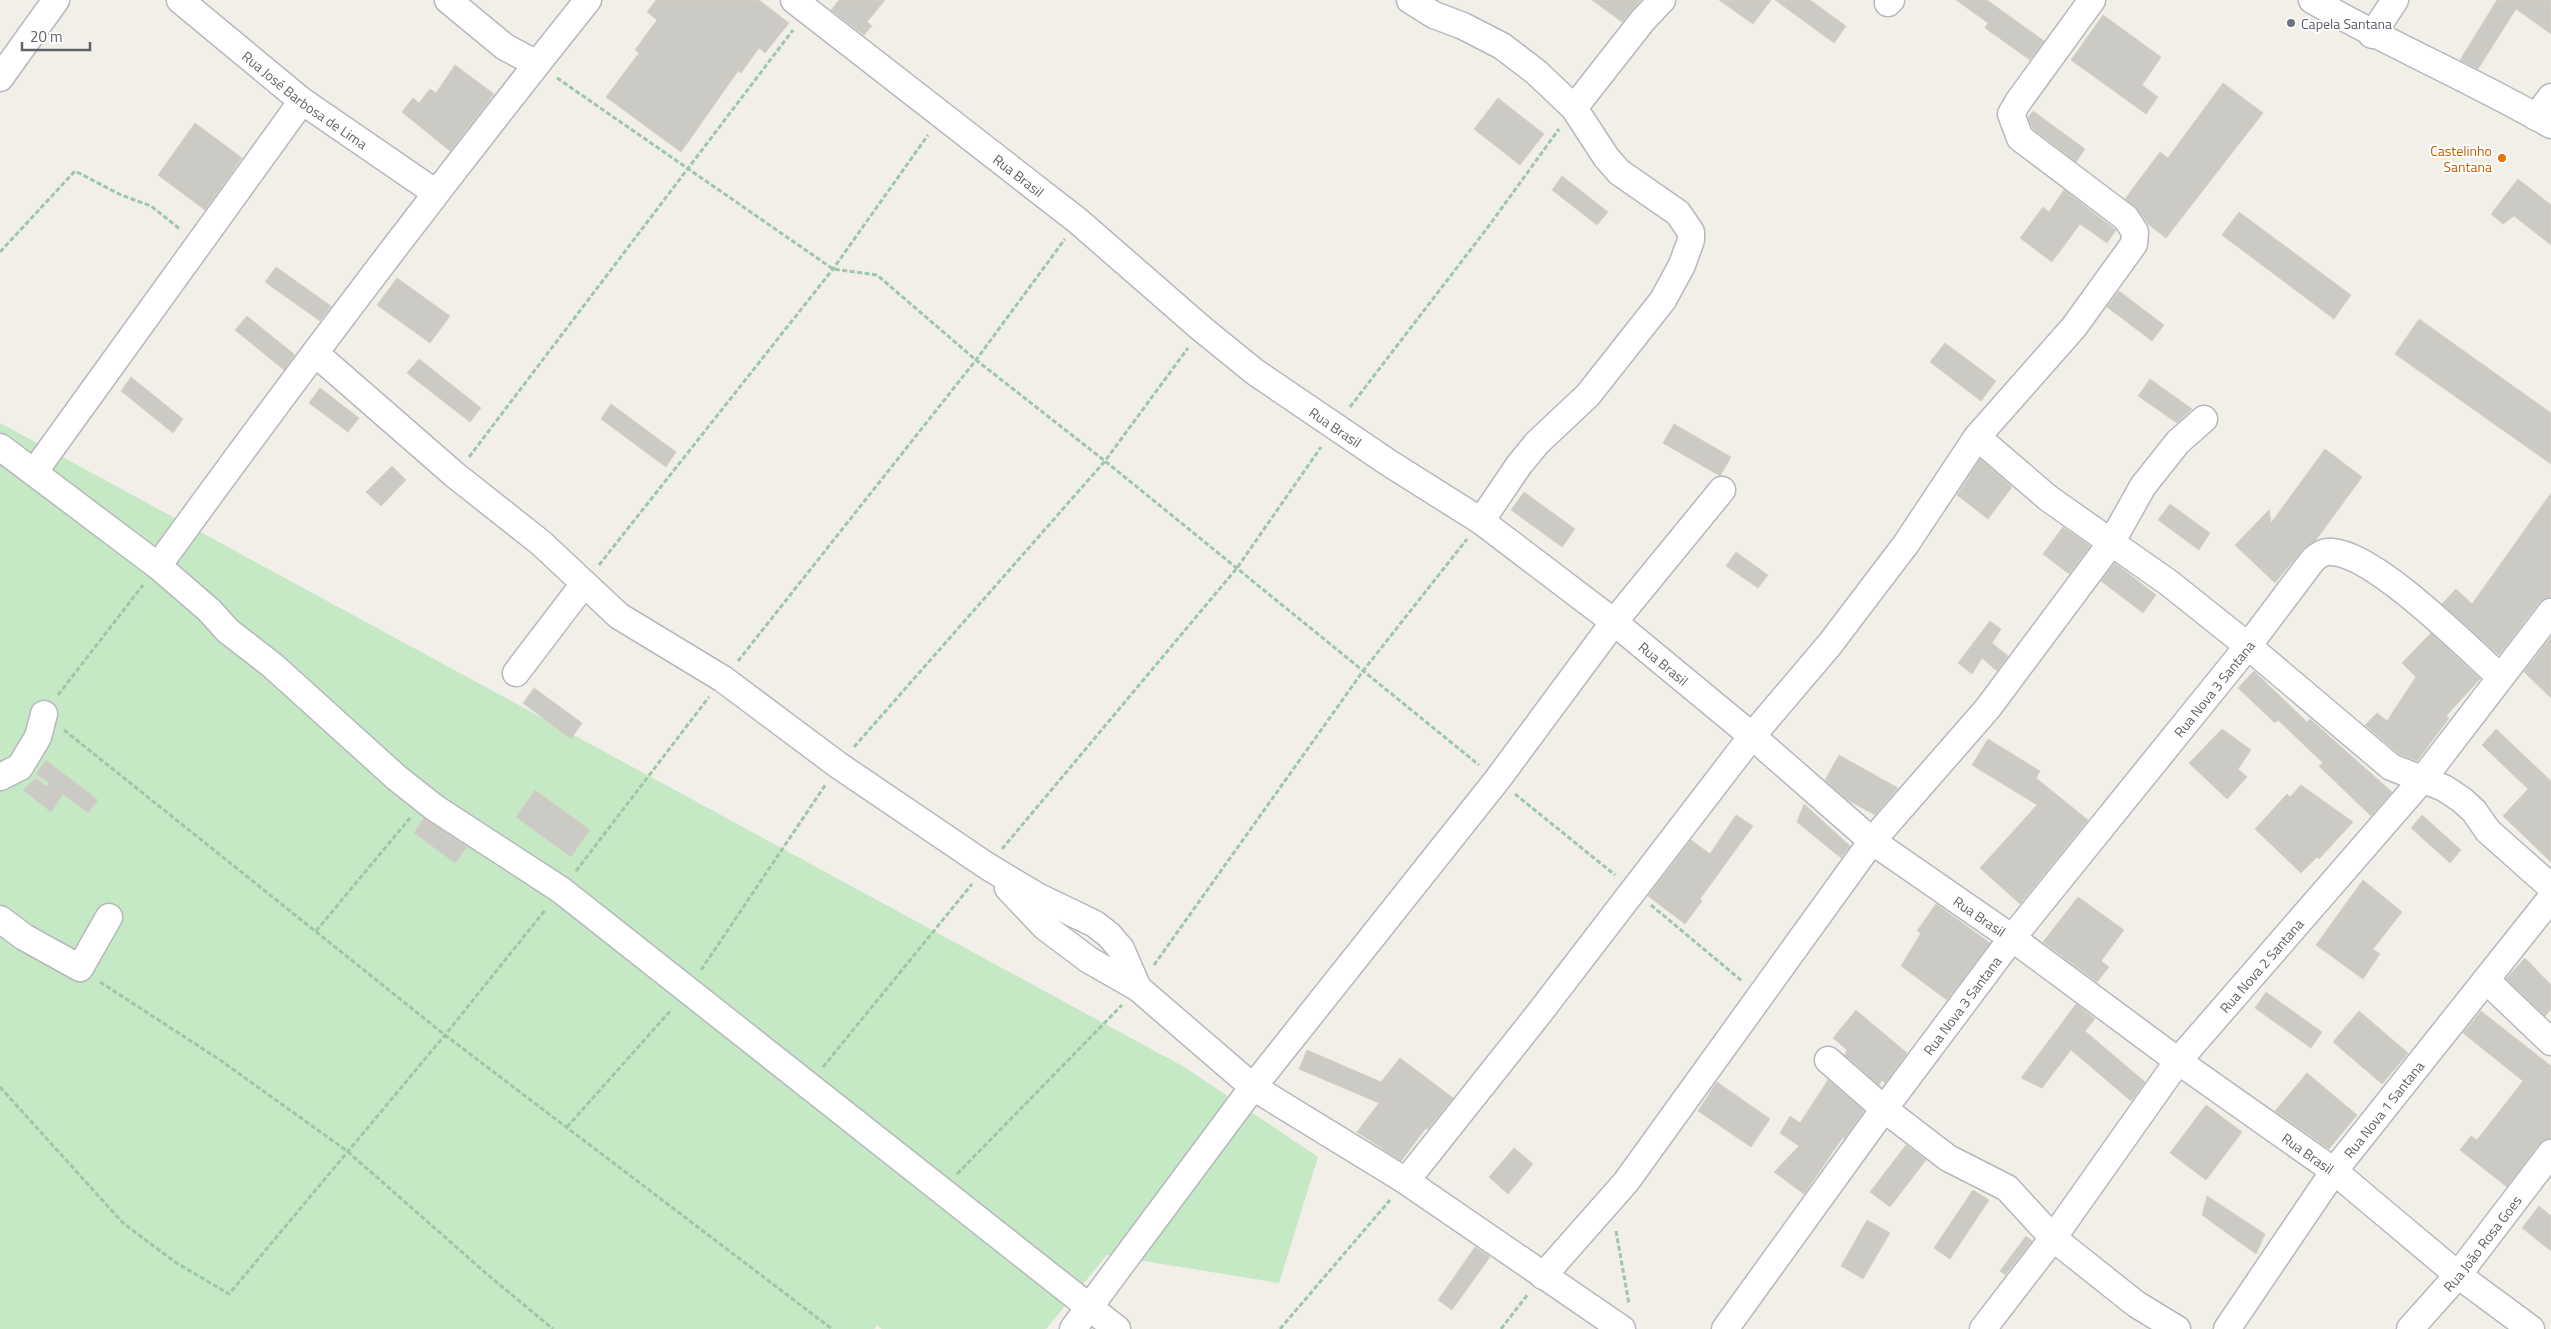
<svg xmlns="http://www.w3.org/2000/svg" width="2551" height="1329" viewBox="0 0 2551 1329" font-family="'Titillium Web',sans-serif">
	<rect width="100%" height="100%" fill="#f1efe8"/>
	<path fill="#c5e8c5" d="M 0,423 L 1186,1068 L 1318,1157 L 1279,1283 L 1107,1255 L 1046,1329 L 882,1329 L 877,1325 L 874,1329 L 0,1329 Z"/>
	<path fill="#cccac5" stroke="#d6d1c6" d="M 656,0 L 759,0 L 789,23 L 765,53 L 759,48 L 741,73 L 738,71 L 681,152 L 606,97 L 639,53 L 635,50 L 657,20 L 647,12 Z
		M 839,0 L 885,0 L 867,22 L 872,26 L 864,35 L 831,10 Z
		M 1592,0 L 1641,0 L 1622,22 Z
		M 1719,0 L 1771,0 L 1753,24 Z
		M 1775,0 L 1810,0 L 1846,26 L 1834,43 Z
		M 1956,0 L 1987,0 L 2044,41 L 2030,60 L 1985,28 L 1988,23 Z
		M 2497,0 L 2551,0 L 2551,34 L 2516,9 L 2478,69 L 2460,60 Z
		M 2103,15 L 2161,57 L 2142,85 L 2158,97 L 2146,114 L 2071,60 Z
		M 455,65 L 494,94 L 450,151 L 402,112 L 413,98 L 419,103 L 430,89 L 436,93 Z
		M 2223,83 L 2263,113 L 2166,238 L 2148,224 L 2138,210 L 2125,199 L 2160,152 L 2168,158 Z
		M 1498,98 L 1544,134 L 1520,165 L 1474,129 Z
		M 2033,111 L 2085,149 L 2076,162 L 2033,129 L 2028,118 Z
		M 195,123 L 242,158 L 205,210 L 158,175 Z
		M 1562,176 L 1608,212 L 1597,225 L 1552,190 Z
		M 2518,179 L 2551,205 L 2551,245 L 2514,216 L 2503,224 L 2491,214 Z
		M 2064,190 L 2116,230 L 2107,243 L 2080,224 L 2052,262 L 2020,238 L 2043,207 L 2049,212 Z
		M 2239,212 L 2351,295 L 2334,319 L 2222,235 Z
		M 276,267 L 331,306 L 320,321 L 265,282 Z
		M 397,278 L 450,316 L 430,343 L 377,305 Z
		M 2119,291 L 2164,325 L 2152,341 L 2107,307 Z
		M 247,316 L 295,355 L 284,370 L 235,330 Z
		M 2419,319 L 2551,413 L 2551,464 L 2395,354 Z
		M 1945,343 L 1996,381 L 1981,401 L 1930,362 Z
		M 419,359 L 481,408 L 470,422 L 407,373 Z
		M 131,377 L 183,419 L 173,433 L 121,391 Z
		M 2150,379 L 2192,409 L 2177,423 L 2138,396 Z
		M 320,388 L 359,418 L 348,432 L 309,403 Z
		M 611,404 L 676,452 L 666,467 L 601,419 Z
		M 1674,424 L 1731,457 L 1720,476 L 1663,443 Z
		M 2325,449 L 2362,477 L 2316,540 L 2302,550 L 2275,583 L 2235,545 L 2269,510 L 2271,523 Z
		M 1980,459 L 2012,487 L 1988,519 L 1957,495 Z
		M 392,466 L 406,480 L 381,506 L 366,492 Z
		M 1524,492 L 1575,529 L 1562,547 L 1511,510 Z
		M 2551,493 L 2551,597 L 2539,603 L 2499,655 L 2442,604 L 2456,589 L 2472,604 Z
		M 2170,504 L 2210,533 L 2199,550 L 2158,520 Z
		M 2063,527 L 2090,546 L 2069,574 L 2043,554 Z
		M 1736,552 L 1768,575 L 1758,588 L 1726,566 Z
		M 2115,563 L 2156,595 L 2143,613 L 2101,581 Z
		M 1990,621 L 2001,629 L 1992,643 L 2008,656 L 1997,671 L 1982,658 L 1972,674 L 1958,663 Z
		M 2431,633 L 2480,679 L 2446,716 L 2449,718 L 2417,761 L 2399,754 L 2365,725 L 2377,713 L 2387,721 L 2416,677 L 2402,663 Z
		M 2551,637 L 2551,698 L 2524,672 Z
		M 2254,671 L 2307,722 L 2310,719 L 2392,792 L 2371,816 L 2319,766 L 2323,763 L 2278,720 L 2275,723 L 2238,688 Z
		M 534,688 L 582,723 L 571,739 L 523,703 Z
		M 2222,729 L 2251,750 L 2238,769 L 2247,777 L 2227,799 L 2189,763 Z
		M 2496,729 L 2551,781 L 2551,862 L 2503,816 L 2528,789 L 2482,745 Z
		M 1988,739 L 2040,771 L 2036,778 L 2088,820 L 2020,904 L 1980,868 L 2037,805 L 1972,765 Z
		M 1839,755 L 1898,788 L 1875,815 L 1846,799 L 1825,780 Z
		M 46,760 L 98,800 L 88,813 L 63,794 L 51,812 L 23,790 L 36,778 L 46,786 L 49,783 L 36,774 Z
		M 2301,785 L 2353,822 L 2319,859 L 2317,857 L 2301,873 L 2255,829 L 2287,794 L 2290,797 Z
		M 535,790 L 590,830 L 571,857 L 516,817 Z
		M 1804,804 L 1850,846 L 1841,858 L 1797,822 Z
		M 1736,815 L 1753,826 L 1700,899 L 1702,901 L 1685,924 L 1648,896 L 1691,840 L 1710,854 Z
		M 2422,815 L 2461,850 L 2450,863 L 2411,828 Z
		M 424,818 L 467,847 L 455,863 L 414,833 Z
		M 2363,880 L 2402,912 L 2373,949 L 2380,954 L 2363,979 L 2316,945 Z
		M 2078,897 L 2124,930 L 2101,961 L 2109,967 L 2097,982 L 2043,942 Z
		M 1936,904 L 1990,943 L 1947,1000 L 1901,966 L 1921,933 L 1917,931 Z
		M 2525,958 L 2551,985 L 2551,1009 L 2545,1016 L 2506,979 Z
		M 2266,992 L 2322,1032 L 2311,1048 L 2255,1008 Z
		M 2076,1004 L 2095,1019 L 2085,1031 L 2145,1082 L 2131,1101 L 2071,1050 L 2042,1088 L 2021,1078 Z
		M 1856,1010 L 1907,1053 L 1885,1083 L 1882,1080 L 1879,1085 L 1845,1055 L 1847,1050 L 1833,1038 Z
		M 2359,1011 L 2408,1053 L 2382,1084 L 2333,1042 Z
		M 2481,1011 L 2551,1066 L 2551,1138 L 2539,1144 L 2507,1187 L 2460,1150 L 2471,1136 L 2477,1140 L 2523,1081 L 2463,1033 Z
		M 1307,1050 L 1381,1082 L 1400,1058 L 1453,1098 L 1428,1129 L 1426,1128 L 1401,1161 L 1357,1132 L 1379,1103 L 1299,1069 Z
		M 2307,1073 L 2357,1115 L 2329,1149 L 2275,1111 Z
		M 1828,1080 L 1864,1111 L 1844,1139 L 1843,1137 L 1804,1194 L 1774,1172 L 1799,1146 L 1780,1133 L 1790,1116 L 1800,1123 Z
		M 1717,1082 L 1770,1119 L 1751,1147 L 1698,1111 Z
		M 2206,1105 L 2242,1132 L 2206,1180 L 2170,1153 Z
		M 1906,1145 L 1926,1160 L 1890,1207 L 1870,1192 Z
		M 1514,1148 L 1533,1164 L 1508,1194 L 1489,1177 Z
		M 1973,1190 L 1989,1200 L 1950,1259 L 1934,1248 Z
		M 2207,1196 L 2265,1234 L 2256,1254 L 2202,1215 Z
		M 2539,1206 L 2551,1216 L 2551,1251 L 2522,1228 Z
		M 1867,1220 L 1890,1233 L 1863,1279 L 1841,1266 Z
		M 2026,1236 L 2032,1241 L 2005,1275 L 2000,1271 Z
		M 1475,1247 L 1490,1257 L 1452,1310 L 1438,1300 Z"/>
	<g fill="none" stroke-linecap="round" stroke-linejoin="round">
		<g stroke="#b5b8bc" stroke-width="29">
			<g id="street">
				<path id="s1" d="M 180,0 L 302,101 L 436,193"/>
				<path d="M 448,0 L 505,47 L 537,64"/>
				<path id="s2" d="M 794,0 L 1078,221 L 1202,329 L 1255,372 L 1389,463 L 1481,521 L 1614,622 L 1752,736 L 1872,841 L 2012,938 L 2178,1061 L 2334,1171 L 2458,1275 L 2531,1329"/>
				<path d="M 1410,0 L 1434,15 L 1463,26 L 1502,46 L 1536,72 L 1574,108 L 1606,157 L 1619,172 L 1678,213 L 1691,232 L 1691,240 L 1682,265 L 1663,300 L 1588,395 L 1537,443 L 1519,465 L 1481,521"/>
				<path d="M 2312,0 C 2390,45 2473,80 2551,125"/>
				<path d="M 1888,3 L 1891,0"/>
				<path d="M 2372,35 L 2395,0"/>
				<path d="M 0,78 L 56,0"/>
				<path d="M 1574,108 L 1643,20 L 1662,0"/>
				<path d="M 2536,117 L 2551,97"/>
				<path d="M 315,353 L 455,475 L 541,543 L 619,616 L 723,679 L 838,765 L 987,866 L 1037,896 L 1095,924 L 1109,935 L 1121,949 L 1138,988 L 1253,1087 L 1406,1181 L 1622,1329"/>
				<path d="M 1977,437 L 2048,498 L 2169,583 L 2248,646 L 2391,767 L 2444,788 L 2462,800 L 2474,811 L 2488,831 L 2551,887"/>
				<path d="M 0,447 L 158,566 L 209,610 L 228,631 L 272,665 L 397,778 L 435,808 L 561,890 L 1117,1329"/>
				<path d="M 35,471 L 302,101"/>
				<path d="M 158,566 C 297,374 440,185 588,0"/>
				<path d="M 516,673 L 583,585"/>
				<path d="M 0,777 L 20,767 L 38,737 L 44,714"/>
				<path d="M 1008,888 L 1045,927 L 1089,960 L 1138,988"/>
				<path d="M 0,919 L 24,937 L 80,968 L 109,917"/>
				<path d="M 2486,980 L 2551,1042"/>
				<path d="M 1828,1060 L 1884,1109 L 1948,1158 L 2007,1188 L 2053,1238 L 2136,1304 L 2177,1329"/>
				<path d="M 1406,1181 L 1537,1016 L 1752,736 L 1830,644 L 1906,544 L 1977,437 L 2074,327 L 2134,244 L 2135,232 L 2126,218 L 2020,138 L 2011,114 L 2018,102 L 2092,0"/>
				<path d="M 1543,1276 L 1626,1182 L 1872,841 L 1988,708 L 2111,543 L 2143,486 L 2178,442 L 2204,419"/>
				<path d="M 1073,1329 L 1253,1087 L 1497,780 L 1614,622 L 1722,490"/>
				<path id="s3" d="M 1725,1329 L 1884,1109 L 2012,938 L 2248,646 L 2312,561 C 2318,555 2324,551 2332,552 C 2375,554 2467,647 2500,677"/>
				<path id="s4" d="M 1983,1329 L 2053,1238 L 2178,1061 L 2422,780 L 2551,612"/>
				<path id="s5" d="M 2227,1329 L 2334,1171 L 2551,898"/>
				<path id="s6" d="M 2410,1329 L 2458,1275 L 2551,1153"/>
			</g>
		</g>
		<path stroke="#9cc7a9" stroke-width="3" stroke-dasharray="5 2.5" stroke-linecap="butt" d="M 557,78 L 833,269 L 877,275 L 976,360 L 1105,461 L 1479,765
			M 0,252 L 75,171 L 121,195 L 151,206 L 181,230
			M 1350,407 L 1488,227 L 1559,129
			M 469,457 L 793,30
			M 599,565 L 833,269 L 928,135
			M 738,661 L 976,360 L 1065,239
			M 58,695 L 143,585
			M 64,730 L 445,1035 L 832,1329
			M 854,747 L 1105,461 L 1188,348
			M 1515,794 L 1615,875
			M 1002,849 L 1237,568 L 1321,447
			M 576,871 L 709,697
			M 1651,905 L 1742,981
			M 316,931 L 410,818
			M 1154,965 L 1363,671 L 1467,539
			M 701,970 L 826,784
			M 100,982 L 220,1060 L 347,1151 L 488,1275 L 553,1329
			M 823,1067 L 972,884
			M 0,1087 L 123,1223 L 175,1262 L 229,1294 L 445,1035 L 546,909
			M 567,1127 L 672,1009
			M 957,1174 L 1122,1005
			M 1616,1231 L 1629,1304
			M 1280,1329 L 1390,1200
			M 1501,1329 L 1528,1294"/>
		<use href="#street" stroke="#fff" stroke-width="26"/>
	</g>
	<circle fill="#6b7280" stroke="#fff" stroke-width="2" cx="2291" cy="23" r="5"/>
	<circle fill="#e8710a" stroke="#fff" stroke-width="2" cx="2502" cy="158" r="5"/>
	<g text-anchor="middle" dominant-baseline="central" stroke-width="4" stroke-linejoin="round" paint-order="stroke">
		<g font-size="14" fill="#5b616d" stroke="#fff" text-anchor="start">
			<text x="2301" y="23">Capela Santana</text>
		</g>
		<g font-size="14" fill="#5f6368" stroke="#fff">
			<text stroke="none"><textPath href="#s1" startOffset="160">Rua José Barbosa de Lima</textPath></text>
			<text stroke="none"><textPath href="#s2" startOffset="285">Rua Brasil</textPath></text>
			<text stroke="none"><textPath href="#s2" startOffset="690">Rua Brasil</textPath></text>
			<text stroke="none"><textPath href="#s2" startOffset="1095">Rua Brasil</textPath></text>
			<text stroke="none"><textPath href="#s3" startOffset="806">Rua Nova 3 Santana</textPath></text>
			<text stroke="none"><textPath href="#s2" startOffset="1500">Rua Brasil</textPath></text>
			<text stroke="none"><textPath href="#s4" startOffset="458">Rua Nova 2 Santana</textPath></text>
			<text stroke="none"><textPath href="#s3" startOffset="401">Rua Nova 3 Santana</textPath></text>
			<text stroke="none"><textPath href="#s5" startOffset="270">Rua Nova 1 Santana</textPath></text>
			<text stroke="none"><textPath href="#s2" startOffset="1905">Rua Brasil</textPath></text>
			<text stroke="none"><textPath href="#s6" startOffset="112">Rua João Rosa Goes</textPath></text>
		</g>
		<g font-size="14" fill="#c56008" stroke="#fff" text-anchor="end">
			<text x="2492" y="150">Castelinho<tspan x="2492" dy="16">Santana</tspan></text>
		</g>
	</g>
	<path d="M22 42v8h68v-8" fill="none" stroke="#5f6368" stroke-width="2.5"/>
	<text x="30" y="42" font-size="15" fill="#5f6368" stroke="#ffffff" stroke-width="4" paint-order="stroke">20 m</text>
</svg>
